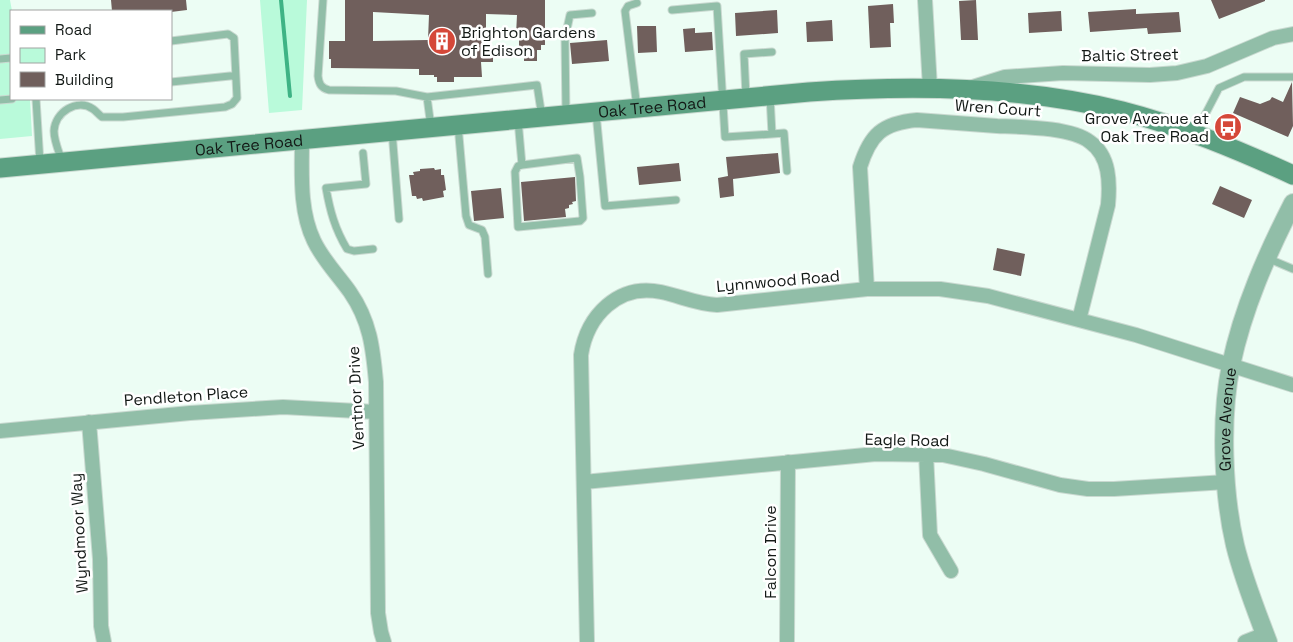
<svg xmlns="http://www.w3.org/2000/svg" width="1293" height="642" viewBox="0 0 1293 642" font-family="'Space Grotesk',sans-serif">
	<rect width="100%" height="100%" fill="#ecfdf4"/>
	<path fill="#b9fada" d="M 0,0 L 10,0 L 12,11 L 11,99 L 30,99 L 32,136 L 0,139 Z
		M 260,0 L 307,0 L 302,110 L 269,113 Z"/>
	<g fill="none" stroke-linecap="round" stroke-linejoin="round">
		<path stroke="#3eb385" stroke-width="4" d="M 281,0 L 290,96"/>
	</g>
	<path fill="#705f5c" fill-rule="evenodd" d="M 111,0 L 186,0 L 187,10 L 171,12 L 112,11 Z
		M 345,0 L 545,0 L 545,45 L 541,45 L 541,50 L 537,50 L 537,61 L 524,61 L 524,50 L 519,50 L 519,35 L 516,35 L 517,15 L 486,14 L 486,48 L 493,48 L 493,62 L 481,62 L 482,77 L 454,77 L 454,82 L 437,82 L 437,77 L 434,77 L 434,75 L 419,75 L 419,69 L 331,68 L 331,59 L 329,59 L 329,41 L 345,41 ZM 373,12 L 429,15 L 428,40 L 373,41 Z
		M 976,0 L 978,40 L 961,40 L 959,1 Z
		M 1211,0 L 1265,0 L 1265,1 L 1219,19 Z
		M 893,4 L 894,23 L 890,23 L 891,47 L 870,48 L 868,6 Z
		M 1136,9 L 1136,14 L 1179,12 L 1181,32 L 1148,34 L 1147,28 L 1090,32 L 1088,12 Z
		M 777,10 L 778,33 L 736,36 L 735,13 Z
		M 1061,11 L 1062,31 L 1029,33 L 1028,13 Z
		M 832,20 L 833,41 L 807,42 L 806,22 Z
		M 637,26 L 656,26 L 657,52 L 638,53 Z
		M 695,28 L 695,33 L 712,32 L 713,50 L 685,52 L 683,29 Z
		M 607,40 L 609,61 L 572,64 L 570,43 Z
		M 1292,82 L 1293,126 L 1288,137 L 1233,113 L 1240,97 L 1260,104 L 1270,100 L 1272,97 L 1283,102 Z
		M 778,153 L 780,173 L 733,179 L 734,196 L 720,198 L 718,178 L 728,176 L 726,157 Z
		M 679,163 L 681,181 L 639,185 L 637,167 Z
		M 434,168 L 435,170 L 441,169 L 441,175 L 444,175 L 446,190 L 443,191 L 444,197 L 423,201 L 422,198 L 417,199 L 416,196 L 412,196 L 409,175 L 414,175 L 413,172 L 420,171 L 420,169 Z
		M 575,177 L 576,201 L 572,202 L 573,204 L 569,205 L 569,208 L 565,209 L 566,217 L 524,221 L 521,182 Z
		M 1220,186 L 1252,200 L 1244,218 L 1212,204 Z
		M 501,188 L 504,218 L 474,221 L 471,191 Z
		M 997,248 L 1025,254 L 1021,276 L 993,270 Z"/>
	<g fill="none" stroke-linecap="round" stroke-linejoin="round">
		<g stroke="#c9d9d0" stroke-width="9">
			<path id="service" d="M 323,0 L 318,76 C 319,84 321,88 329,90 L 396,91 L 427,97
				M 672,10 L 717,6 L 725,137 L 772,134 L 770,96
				M 0,59 L 11,58
				M 171,82 L 230,76 L 234,76 L 236,79
				M 746,96 L 744,54 L 772,52
				M 36,99 L 40,163
				M 0,100 L 12,99
				M 637,108 L 625,11 L 628,6 L 637,3
				M 596,113 L 605,206 L 676,200
				M 566,115 L 565,38 L 570,15 L 592,13
				M 518,120 L 522,165 L 577,158 L 580,177 L 583,218 L 580,221 L 518,227 L 515,172 L 518,166 L 522,165
				M 458,125 L 466,216 L 469,225 L 482,230 L 485,237 L 488,274
				M 431,127 L 427,97 L 537,85 L 542,117
				M 392,131 L 399,219
				M 772,134 L 784,133 L 787,171
				M 1195,134 L 1219,88 L 1244,77 L 1293,77
				M 363,153 L 366,184 L 326,188 C 330,211 335,229 347,249 L 354,251 L 373,249
				M 62,161 C 59,152 54,141 54,131 C 55,112 77,98 93,109 C 96,111 99,115 102,117 L 123,117 L 225,107 L 232,104 L 237,98 L 234,38 L 228,34 L 171,41
				M 1267,258 L 1293,269"/>
		</g>
		<g stroke="#c9d9d0" stroke-width="16">
			<path id="minor" d="M 925,0 L 930,88
				M 973,87 L 1005,77 L 1063,73 L 1150,75 L 1177,73 L 1207,66 L 1273,38 L 1293,34
				M 302,139 C 302,173 299,210 314,241 C 323,260 338,275 350,292 C 370,321 373,348 376,382 L 378,613 L 381,632 L 384,642
				M 867,289 L 860,167 C 870,135 882,123 917,120 C 943,122 970,124 997,126 C 1021,127 1071,127 1090,142 C 1110,156 1110,183 1108,205 L 1079,320
				M 89,422 L 100,559 L 101,626 L 104,642
				M 0,431 L 190,413 L 283,407 L 376,412
				M 926,454 L 930,535 L 951,571
				M 584,482 L 876,454 L 943,455 L 984,464 L 1060,485 L 1088,489 L 1114,489 L 1226,482
				M 587,642 L 581,355 C 587,316 618,283 661,292 C 680,296 697,304 717,305 L 867,289 L 940,289 L 988,296 L 1136,335 L 1293,385
				M 787,642 L 788,462
				M 1245,642 L 1265,634"/>
		</g>
		<g stroke="#c9d9d0" stroke-width="20">
			<g id="tertiary">
				<path id="s1" d="M 1268,642 C 1256,610 1243,578 1235,545 C 1223,493 1220,418 1231,365 C 1243,308 1267,254 1293,203"/>
			</g>
		</g>
		<g stroke="#c9d9d0" stroke-width="21">
			<g id="secondary">
				<path id="s2" d="M 0,168 L 809,92 C 913,85 1020,86 1122,111 C 1181,126 1238,150 1293,175"/>
			</g>
		</g>
		<use href="#service" stroke="#91bea8" stroke-width="7"/>
		<use href="#minor" stroke="#91bea8" stroke-width="14"/>
		<use href="#tertiary" stroke="#91bea8" stroke-width="18"/>
		<use href="#secondary" stroke="#5ba081" stroke-width="19"/>
	</g>
	<defs>
		<g id="building-disc" transform="scale(1.4375)"><circle r="9.5" fill="#d54839" stroke="#fff"/><path d="M-4-6H4V6H1V3H-1V6H-4ZM-2.5-4.3h1.7v1.8h-1.7ZM.8-4.3h1.7v1.8H.8ZM-2.5-1h1.7V.8h-1.7ZM.8-1h1.7V.8H.8Z" fill="#fff"/></g>
		<g id="bus-disc" transform="scale(1.4375)"><circle r="9.5" fill="#d54839" stroke="#fff"/><path d="M-5-6H5V4H4V6H2V4H-2V6H-4V4H-5ZM-3.5-4V0h7V-4ZM-3.5 1.2v1.5H-2V1.2ZM2 1.2v1.5H3.5V1.2Z" fill="#fff"/></g>
	</defs>
	<g fill-rule="evenodd">
		<use href="#building-disc" x="442" y="41"/>
		<use href="#bus-disc" x="1228" y="127"/>
	</g>
	<g text-anchor="middle" dominant-baseline="central" stroke-width="5" stroke-linejoin="round" paint-order="stroke">
		<g font-size="16" fill="#131916" stroke="#fff" text-anchor="start">
			<text x="461" y="32">Brighton Gardens<tspan x="461" dy="18">of Edison</tspan></text>
			<text x="1209" y="118" text-anchor="end">Grove Avenue at<tspan x="1209" dy="18">Oak Tree Road</tspan></text>
		</g>
		<g font-size="16" fill="#131916" stroke="#fff">
			<text transform="translate(1130 55) rotate(-1)">Baltic Street</text>
			<text stroke="none"><textPath href="#s2" startOffset="655">Oak Tree Road</textPath></text>
			<text transform="translate(998 108) rotate(4)">Wren Court</text>
			<text stroke="none"><textPath href="#s2" startOffset="250">Oak Tree Road</textPath></text>
			<text transform="translate(778 281) rotate(-5)">Lynnwood Road</text>
			<text transform="translate(186 396) rotate(-4)">Pendleton Place</text>
			<text transform="translate(356 398) rotate(-93)">Ventnor Drive</text>
			<text stroke="none"><textPath href="#s1" startOffset="229">Grove Avenue</textPath></text>
			<text transform="translate(907 440) rotate(1)">Eagle Road</text>
			<text transform="translate(79 533) rotate(-93)">Wyndmoor Way</text>
			<text transform="translate(770 552) rotate(-90)">Falcon Drive</text>
		</g>
	</g>
	<rect x="10" y="10" width="162" height="90" fill="#ffffff" stroke="#a1a3a2"/>
	<rect x="20" y="26" width="25" height="8" fill="#5ba081" stroke="#a1a3a2"/>
	<text x="55" y="35" font-size="15" fill="#131916">Road</text>
	<rect x="20" y="48" width="25" height="15" fill="#b9fada" stroke="#a1a3a2"/>
	<text x="55" y="60" font-size="15" fill="#131916">Park</text>
	<rect x="20" y="72" width="25" height="15" fill="#705f5c" stroke="#a1a3a2"/>
	<text x="55" y="85" font-size="15" fill="#131916">Building</text>
</svg>
